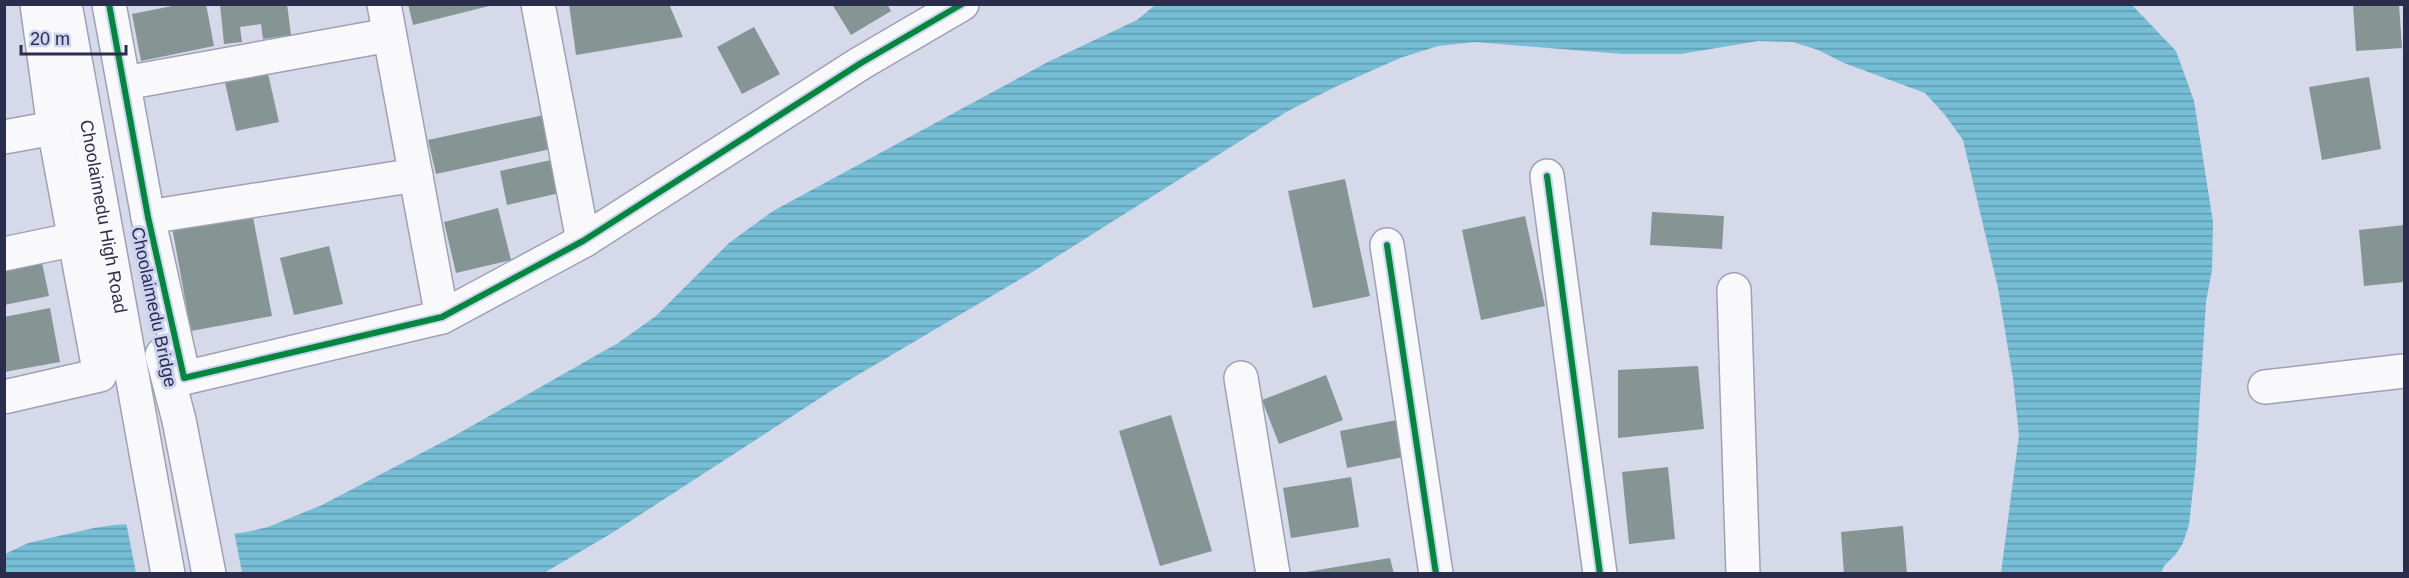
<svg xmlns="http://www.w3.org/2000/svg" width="2409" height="578" viewBox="0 0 2409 578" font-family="Helvetica,sans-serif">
	<defs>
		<pattern id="water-rules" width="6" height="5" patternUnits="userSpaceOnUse" patternTransform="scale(1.5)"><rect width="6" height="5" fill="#76bed5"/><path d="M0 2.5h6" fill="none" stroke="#619baf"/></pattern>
	</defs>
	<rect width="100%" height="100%" fill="#d5d9e9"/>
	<path fill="url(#water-rules)" d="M 1155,5 L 2132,5 L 2176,51 L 2194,101 L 2213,222 L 2212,270 L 2206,302 L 2196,462 L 2189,525 L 2183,543 L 2176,554 L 2164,566 L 2161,573 L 2001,573 L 2019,435 L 2013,379 L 1998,288 L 1963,140 L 1945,115 L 1925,93 L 1844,63 L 1818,50 L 1793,42 L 1758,41 L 1681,54 L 1623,54 L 1475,42 L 1438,46 L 1400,58 L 1335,87 L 1288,111 L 1034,271 L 834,389 L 612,533 L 544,573 L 5,574 L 5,554 L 28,543 L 94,528 L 114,525 L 130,524 L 161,530 L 224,535 L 247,532 L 268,527 L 322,505 L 454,436 L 618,343 L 656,316 L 729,243 L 773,211 L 1046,63 L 1137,20 Z"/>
	<path fill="#d5d9e9" d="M 130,521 L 188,532 L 234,531 L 242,573 L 136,573 L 126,522 Z"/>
	<path fill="#849594" d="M 182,4 L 206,4 L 214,46 L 141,61 L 132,14 Z
		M 220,4 L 287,4 L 291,35 L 263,39 L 261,24 L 240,27 L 242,42 L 224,44 Z
		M 408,4 L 493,4 L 493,5 L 413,25 Z
		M 569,4 L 669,4 L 683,37 L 576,55 Z
		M 832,4 L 887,4 L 891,11 L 851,35 Z
		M 2353,4 L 2399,4 L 2402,48 L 2356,51 Z
		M 754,27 L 780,74 L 742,94 L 717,47 Z
		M 266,65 L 279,122 L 236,131 L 223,74 Z
		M 2369,77 L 2381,149 L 2322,160 L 2309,87 Z
		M 544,115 L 551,149 L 436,174 L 428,140 Z
		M 556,159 L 564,192 L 507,205 L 500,171 Z
		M 1345,179 L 1370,296 L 1313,308 L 1288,191 Z
		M 498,208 L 511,260 L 456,273 L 444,222 Z
		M 252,212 L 272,316 L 191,331 L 172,227 Z
		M 1652,212 L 1724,216 L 1722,249 L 1650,245 Z
		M 1525,216 L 1545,306 L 1481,320 L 1462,230 Z
		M 2404,225 L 2404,282 L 2364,286 L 2359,230 Z
		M 329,246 L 343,304 L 294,315 L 280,258 Z
		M 40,253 L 49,296 L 4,305 L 4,260 Z
		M 50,308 L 60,362 L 4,372 L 4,317 Z
		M 1698,366 L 1704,429 L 1618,438 L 1618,370 Z
		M 1326,375 L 1343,420 L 1279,444 L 1262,400 Z
		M 1171,415 L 1212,551 L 1160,566 L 1119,431 Z
		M 1402,419 L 1409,456 L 1347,468 L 1340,431 Z
		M 1668,467 L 1675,539 L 1629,544 L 1622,472 Z
		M 1351,477 L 1359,527 L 1291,538 L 1283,488 Z
		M 1903,526 L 1907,574 L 1844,574 L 1841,532 Z
		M 1390,558 L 1394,574 L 1306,574 L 1306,572 Z"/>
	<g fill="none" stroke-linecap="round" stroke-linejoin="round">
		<g stroke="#9ea1b6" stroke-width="36">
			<g id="minor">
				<path id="s1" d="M 65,4 L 168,574"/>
				<path d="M 109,4 L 148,217 L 184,378 L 442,317 L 583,241 L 861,63 L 962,4"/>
				<path d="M 384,4 L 442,317"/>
				<path d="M 538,4 L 583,241"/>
				<path d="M 125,83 L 389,35"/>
				<path d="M 4,137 L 54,128"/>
				<path d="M 1547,176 L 1600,574"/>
				<path d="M 148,217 L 416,175"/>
				<path d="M 1387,245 L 1436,574"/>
				<path d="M 4,254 L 76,239"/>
				<path d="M 1734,290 L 1743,574"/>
				<path d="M 162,355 L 179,420 L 209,574"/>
				<path d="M 1241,378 L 1273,574"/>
				<path d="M 2265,387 L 2404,371"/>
				<path d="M 4,397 L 100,375 L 54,128 L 37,4"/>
			</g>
		</g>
		<use href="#minor" stroke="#f9f9fc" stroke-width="33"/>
		<g stroke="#cdd3f1" stroke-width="10">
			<path id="cycleway" d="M 109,4 L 148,217 L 184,378 L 442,317 L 583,241 L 861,63 L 962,4
				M 1547,176 L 1600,574
				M 1387,245 L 1436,574"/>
		</g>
		<use href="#cycleway" stroke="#00873e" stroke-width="6"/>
	</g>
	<g text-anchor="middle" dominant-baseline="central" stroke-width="6" stroke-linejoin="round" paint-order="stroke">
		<g font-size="18" fill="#2a2e4c" stroke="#cdd3f1">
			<text stroke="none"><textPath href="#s1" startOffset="216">Choolaimedu High Road</textPath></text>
			<text transform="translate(154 307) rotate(78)">Choolaimedu Bridge</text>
		</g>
	</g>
	<rect width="2409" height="578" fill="none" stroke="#2a2e4c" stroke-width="12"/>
	<path d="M21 45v9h105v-9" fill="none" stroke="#2a2e4c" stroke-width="3"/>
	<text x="30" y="45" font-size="18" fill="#2a2e4c" stroke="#cdd3f1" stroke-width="4.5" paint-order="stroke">20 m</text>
</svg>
